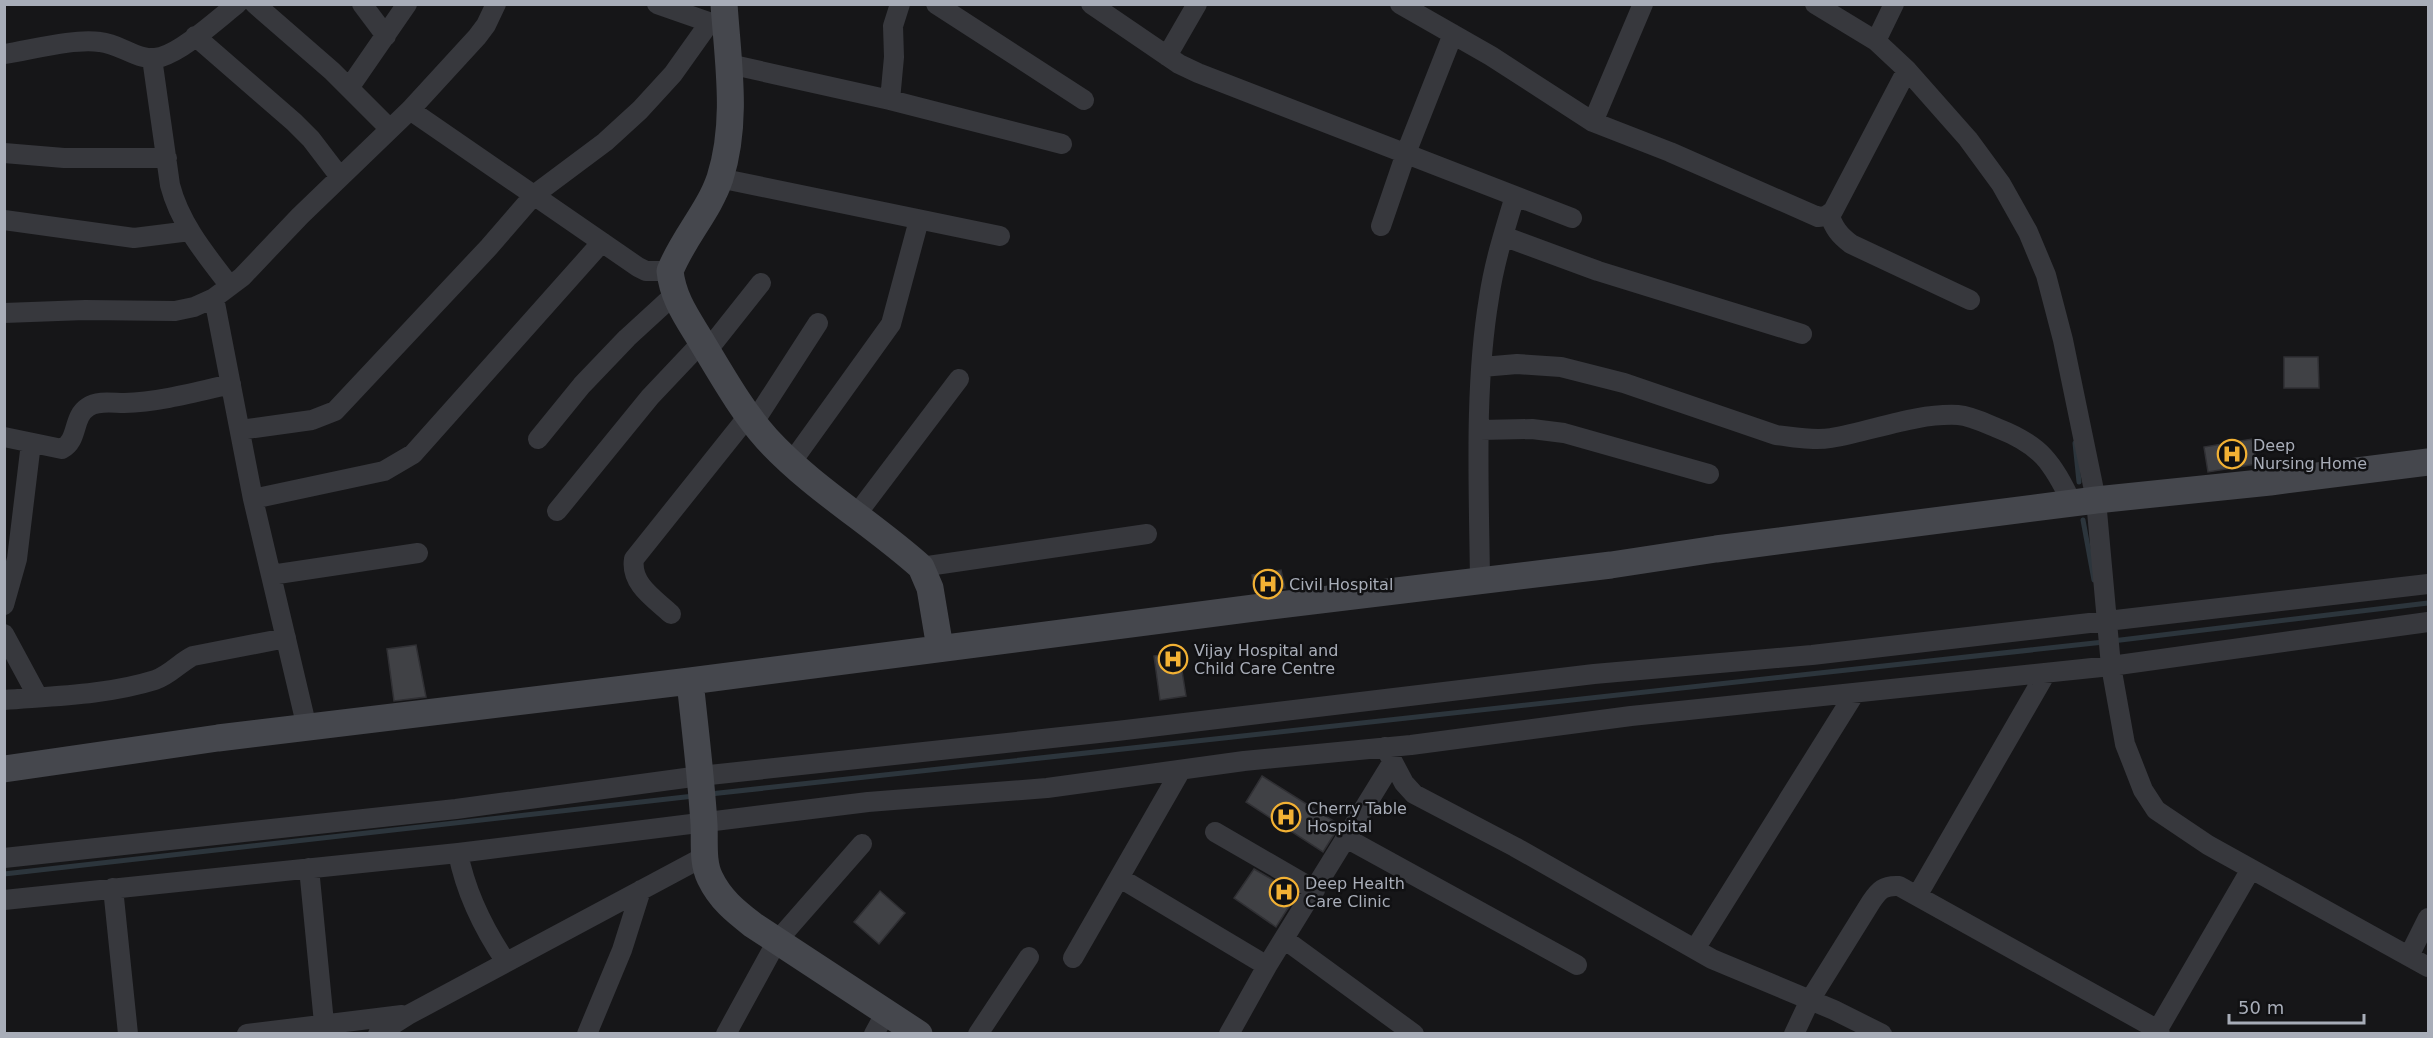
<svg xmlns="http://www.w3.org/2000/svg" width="2433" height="1038" viewBox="0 0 2433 1038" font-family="'DejaVu Sans',sans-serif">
	<rect width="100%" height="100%" fill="#161618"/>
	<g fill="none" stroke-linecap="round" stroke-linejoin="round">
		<path stroke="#2c353c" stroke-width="5" d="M 2075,443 L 2079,482
			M 2083,520 L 2094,580
			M 710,794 L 2104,642 L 2428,603
			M 4,874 L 694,796"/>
	</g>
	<path fill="#404145" stroke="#303034" stroke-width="1.5" d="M 2284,357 L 2318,357 L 2319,388 L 2284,388 Z
		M 2252,439 L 2257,464 L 2208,472 L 2204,447 Z
		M 1281,570 L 1285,588 L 1255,592 L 1252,575 Z
		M 416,645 L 426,697 L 394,701 L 387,649 Z
		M 1179,652 L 1186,696 L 1160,700 L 1154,656 Z
		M 1262,776 L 1340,825 L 1323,852 L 1246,802 Z
		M 1254,869 L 1297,894 L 1276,927 L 1234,898 Z
		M 880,891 L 905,913 L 879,944 L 854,922 Z"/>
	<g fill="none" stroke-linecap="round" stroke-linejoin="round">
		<path stroke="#37383d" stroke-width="20" d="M 255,4 L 332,71 L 390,129
			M 362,4 L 386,36
			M 657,4 L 720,26
			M 936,4 L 1084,100
			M 1091,4 L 1179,64 L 1198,73 L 1572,218
			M 1400,4 L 1491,56 L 1593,122 L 1670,152 L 1818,217 L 1826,216 L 1833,211 L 1907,70
			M 1815,4 L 1876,41 L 1907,70 L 1968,139 L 2001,184 L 2028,232 L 2046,275 L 2063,340 L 2096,500 L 2111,666 L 2125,744 L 2143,790 L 2156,810 L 2208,845 L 2428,967
			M 195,36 L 294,122 L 311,139 L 340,177
			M 1876,41 L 1894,4
			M 4,54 C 31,50 74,38 100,42 C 122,44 139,63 161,57 C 183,51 218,19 237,4
			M 1167,56 L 1197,4
			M 152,58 L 170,185 C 180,224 206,255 230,286
			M 729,64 L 890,100 L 1062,144
			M 349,88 L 407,4
			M 890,100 L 894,57 L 893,26 L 900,4
			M 410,110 L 638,267 L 646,271 L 670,271
			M 1593,122 L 1643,4
			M 4,153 L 64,158 L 167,158
			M 719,178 L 1000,236
			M 1829,214 C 1834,228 1839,235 1851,244 L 1970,300
			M 4,220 L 134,238 L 190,231
			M 1381,226 L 1406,153 L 1453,34
			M 1503,236 L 1598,271 L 1802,334
			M 214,298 L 253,499 L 307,728
			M 4,313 L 85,310 L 175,311 L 194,307 L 214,298 L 242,277 L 300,216 L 410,110 L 477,37 L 486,25 L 496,4
			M 707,351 L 761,283
			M 1482,367 L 1517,364 L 1561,367 L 1624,383 L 1776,435 C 1794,437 1813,441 1831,438 C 1873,431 1915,413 1958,415 C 1971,416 1985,423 1997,428 C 2041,445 2052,462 2072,503
			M 754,422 L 818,323
			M 240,430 L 312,420 L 335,411 L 489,247 L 534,195 L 605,142 L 640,110 L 673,74 L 710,22
			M 1480,430 L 1532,429 L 1564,433 L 1709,474
			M 4,437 L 62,449 C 79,440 72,417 88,407 C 98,400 113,403 124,403 C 160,402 196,392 231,384
			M 538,439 L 582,385 L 627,338 L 675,294
			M 791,463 L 891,324 L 919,220
			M 253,499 L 384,471 L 413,454 L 602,242
			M 557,511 L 650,397 L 702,342
			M 856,515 L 959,379
			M 921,567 L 1147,534
			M 271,575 L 418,553
			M 1480,581 C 1479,490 1474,387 1489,298 C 1494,263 1505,229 1515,196
			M 4,605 L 17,559 L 31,443
			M 671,614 C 655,599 630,584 634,559 L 749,415
			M 4,634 L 38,697
			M 4,700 C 54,696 107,695 155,680 C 170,675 179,663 193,656 L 286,638
			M 1385,747 L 1404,783 L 1414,794 L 1515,847 L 1712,959 L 1834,1010 L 1882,1034
			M 1215,832 L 1315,890
			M 1346,838 L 1577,965
			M 458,853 C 466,894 483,928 506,962
			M 4,858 L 456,809 L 700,776 L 1117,731 L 1594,674 L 1812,655 L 2428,584
			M 309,868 L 324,1023
			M 1120,878 L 1267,966
			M 113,888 L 128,1034
			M 1917,896 L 2046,673
			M 4,900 L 458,853 L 868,802 L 1047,788 L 1244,761 L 1411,745 L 1631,716 L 2111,666 L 2428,622
			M 1284,939 L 1414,1034
			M 1695,949 L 1855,693
			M 2409,956 L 2428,918
			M 1073,958 L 1181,770
			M 2157,1031 L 2251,869
			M 247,1034 L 402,1015
			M 378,1034 L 408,1015 L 705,856
			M 587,1034 L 622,950 L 641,890
			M 726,1034 L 777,941 L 862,844
			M 874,1034 L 886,1012
			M 978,1034 L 1029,957
			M 1229,1034 L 1267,966 L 1392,763
			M 1794,1034 L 1810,1000 L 1871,902 C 1879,890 1884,885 1899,886 L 2151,1026 L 2160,1034"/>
		<path stroke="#45474d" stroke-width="27" d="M 724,4 C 728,63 738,121 720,178 C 709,211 683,238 670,271 C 673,300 689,320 703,344 C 723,377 742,411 767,439 C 812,488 872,523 921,567 L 930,588 L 940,648
			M 690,681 C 695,729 701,776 704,824 C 705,841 702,862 710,878 C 720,899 735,911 753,925 L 919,1034
			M 4,769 L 218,738 L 690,681 L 1254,608 L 1611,565 L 1716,549 L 2096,500 L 2270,482 L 2428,462"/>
	</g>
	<defs>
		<g id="hospital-ring" transform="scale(1.5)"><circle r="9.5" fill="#111113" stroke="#f2b134" stroke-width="1.5"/><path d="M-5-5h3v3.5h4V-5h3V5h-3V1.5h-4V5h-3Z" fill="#f2b134"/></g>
	</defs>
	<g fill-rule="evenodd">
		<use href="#hospital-ring" x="2232" y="454"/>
		<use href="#hospital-ring" x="1268" y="584"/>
		<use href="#hospital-ring" x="1173" y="659"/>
		<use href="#hospital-ring" x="1286" y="817"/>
		<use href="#hospital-ring" x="1284" y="892"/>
	</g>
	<g text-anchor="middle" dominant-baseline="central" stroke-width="5" stroke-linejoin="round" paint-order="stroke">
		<g font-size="16" fill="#a8adb8" stroke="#111113" text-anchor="start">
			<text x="2253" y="445">Deep<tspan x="2253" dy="18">Nursing Home</tspan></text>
			<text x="1289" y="584">Civil Hospital</text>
			<text x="1194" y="650">Vijay Hospital and<tspan x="1194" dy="18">Child Care Centre</tspan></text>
			<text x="1307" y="808">Cherry Table<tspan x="1307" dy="18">Hospital</tspan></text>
			<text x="1305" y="883">Deep Health<tspan x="1305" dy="18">Care Clinic</tspan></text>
		</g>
	</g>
	<rect width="2433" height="1038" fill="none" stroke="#a8adb8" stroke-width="12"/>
	<path d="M2229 1014v9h135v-9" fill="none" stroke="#a8adb8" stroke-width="3"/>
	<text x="2238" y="1014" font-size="18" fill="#a8adb8" stroke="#111113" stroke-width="4.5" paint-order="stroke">50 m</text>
</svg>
